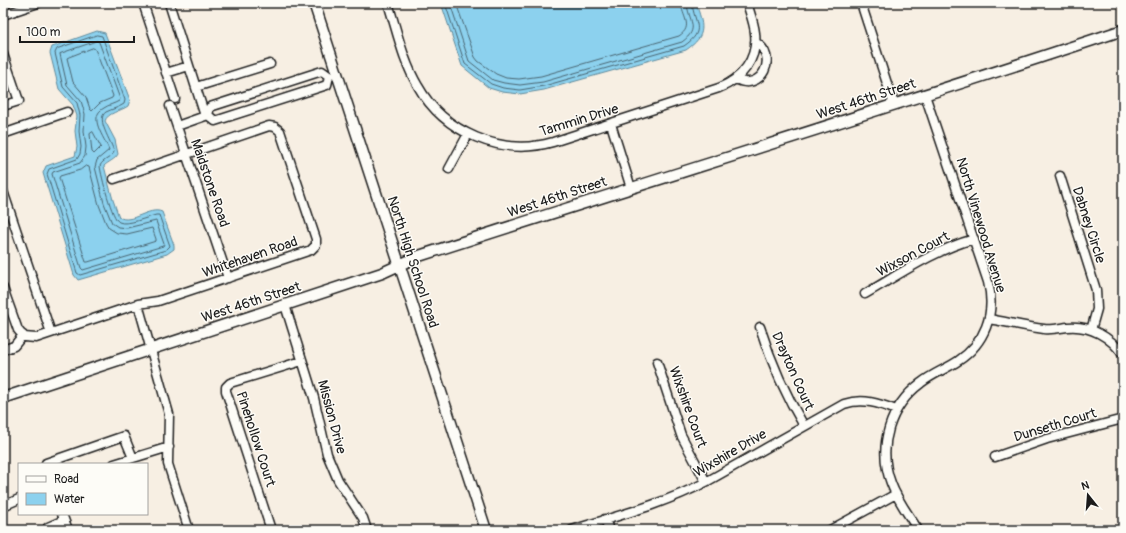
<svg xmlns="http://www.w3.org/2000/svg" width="1126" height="533" viewBox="0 0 1126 533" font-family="Pangolin,sans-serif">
	<rect width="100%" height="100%" fill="#f7efe3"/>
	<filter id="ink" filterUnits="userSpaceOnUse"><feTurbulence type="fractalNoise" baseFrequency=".025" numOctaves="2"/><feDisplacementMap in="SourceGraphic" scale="8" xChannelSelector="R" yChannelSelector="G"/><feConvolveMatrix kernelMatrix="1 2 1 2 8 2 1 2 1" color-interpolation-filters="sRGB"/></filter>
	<g filter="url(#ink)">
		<path fill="#8cd1ee" stroke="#5f899a" d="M 441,3 L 696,3 C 703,25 708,35 686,50 L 544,90 L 520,94 L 502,92 L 489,88 L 462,66 Z
			M 97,31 L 105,33 L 130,100 L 128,106 C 121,111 107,113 105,121 L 115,140 L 118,154 C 115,160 109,161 104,166 L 113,200 L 119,217 C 131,225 149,206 162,212 L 174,245 L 174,249 L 167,254 L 78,280 L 74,275 L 43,173 L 46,166 L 75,156 L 77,147 L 75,131 L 77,116 L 73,105 L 59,89 L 50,53 L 52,47 Z"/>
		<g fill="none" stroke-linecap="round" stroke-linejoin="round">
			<path stroke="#496470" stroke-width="1" d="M 445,3 L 465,64 L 491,84 L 503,88 L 520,90 L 544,86 L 684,46 C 707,30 694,24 692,3
				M 450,3 L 469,61 L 474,65 L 493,80 L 504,83 L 520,85 L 543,82 L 682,42 C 701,28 688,21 687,3
				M 456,3 L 475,57 L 478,61 L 496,74 L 506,78 L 519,79 L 541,76 L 679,36 C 694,26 682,17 681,3
				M 97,35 L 102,36 L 125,100 L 124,104 C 118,108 112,109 106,112 C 95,119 112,142 114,152 C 111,159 103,159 100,166 C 101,175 112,219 119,222 C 127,226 148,217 156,215 L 159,215 L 170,246 L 166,250 L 80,275 L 77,273 L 47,174 L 49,169 L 77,159 L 80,154 L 81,147 L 79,131 L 80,115 L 77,103 L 63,87 L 55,53 L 57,49 Z
				M 97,41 L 99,42 L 120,99 L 119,101 C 114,104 108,105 104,108 C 87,117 105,138 109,150 L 97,160 L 95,167 L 104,203 L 112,223 L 118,227 L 127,228 L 156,221 L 164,244 L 163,246 L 83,270 L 81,268 L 52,174 L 53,172 L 80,163 L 85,156 L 86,147 L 84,131 L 85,114 L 81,101 L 67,85 L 60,54 Z
				M 93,48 L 95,49 L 113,96 L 112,98 L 100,103 L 92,111 L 90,109 L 86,97 L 73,82 L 67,58 L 69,57 Z
				M 93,132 L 101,147 L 94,154 L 92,152 L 90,134 Z
				M 86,166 L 89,167 L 99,205 L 106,223 L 109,228 L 117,233 L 127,234 L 152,228 L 156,239 L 156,241 L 88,262 L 86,262 L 59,178 L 60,176 L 80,170 Z"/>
			<g stroke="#1c1c1c" stroke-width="11">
				<path id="minor" d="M 143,3 L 175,99
					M 169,3 L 205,116
					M 388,3 C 397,31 403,61 418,86 C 444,133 502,157 553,142 L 719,88 C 742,79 758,59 755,33 C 754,23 750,13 747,3
					M 861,3 L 894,105
					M 3,15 L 38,3
					M 3,54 L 19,101 L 3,106
					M 166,73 L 189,66
					M 736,79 C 761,93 780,56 755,42
					M 196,87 L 270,64
					M 170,106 L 228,278
					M 208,115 L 215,121 L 327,85 L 329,76
					M 208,115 L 210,107 L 322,71 L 329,76
					M 611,124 L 631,188
					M 177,126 L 208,115
					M 3,134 L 67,112
					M 449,169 L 468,134
					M 1060,176 L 1096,290 L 1097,309 L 1091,330
					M 3,191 L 51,333
					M 3,288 L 18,330 L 24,337 L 36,338 L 138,304 L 158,301 L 311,250 L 316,245 L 316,239 L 280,131 L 275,127 L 269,126 L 114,179
					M 865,294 C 900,274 934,250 974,239
					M 138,304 L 169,414 L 168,464 L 189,530
					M 285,305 L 314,398 L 327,454 L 338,480 L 363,518 L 367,530
					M 989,319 C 1007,322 1026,327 1044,329 C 1052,330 1060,328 1068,327 C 1090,325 1111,337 1123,355
					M 760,327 C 771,362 785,394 804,426
					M 3,350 L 14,346 L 23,335
					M 657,362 L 681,435 L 706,482
					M 995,457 L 1047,439 L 1123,419
					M 46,464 L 46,463 L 124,436 L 133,458
					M 114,464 L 169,447
					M 3,506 L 19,499
					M 62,514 L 68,530
					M 605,519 L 609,530
					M 49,530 L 48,527 L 64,520
					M 271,530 L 226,391 L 226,387 L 230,383 L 302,361
					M 572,530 C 617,516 664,504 706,482 L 844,404 C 863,398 879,403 896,410
					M 830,530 L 896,494
					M 918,530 C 909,515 897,500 891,483 C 877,446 890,406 921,383 C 932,374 946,369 958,361 C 985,343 996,314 988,282 L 925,95"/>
			</g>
			<g stroke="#1c1c1c" stroke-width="13">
				<path id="tertiary" d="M 314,3 L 486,530
					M 3,398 L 382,273 L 419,256 C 654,180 889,108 1123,30"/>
			</g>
			<use href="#minor" stroke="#fdfcf7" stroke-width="8"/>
			<use href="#tertiary" stroke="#fdfcf7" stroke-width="10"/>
		</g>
	</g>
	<g text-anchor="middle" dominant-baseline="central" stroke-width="3" stroke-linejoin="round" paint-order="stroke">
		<g font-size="14" fill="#1c1c1c" stroke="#fdfcf7">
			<text transform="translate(866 99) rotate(-18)">West 46th Street</text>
			<text transform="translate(579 120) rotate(-17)">Tammin Drive</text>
			<text transform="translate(210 183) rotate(71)">Maidstone Road</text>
			<text transform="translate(557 197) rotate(-18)">West 46th Street</text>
			<text transform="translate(981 225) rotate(73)">North Vinewood Avenue</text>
			<text transform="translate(1089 225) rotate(72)">Dabney Circle</text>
			<text transform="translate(913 254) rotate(-28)">Wixson Court</text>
			<text transform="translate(250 257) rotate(-19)">Whitehaven Road</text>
			<text transform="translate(413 262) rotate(72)">North High School Road</text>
			<text transform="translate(251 302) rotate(-18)">West 46th Street</text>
			<text transform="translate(793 371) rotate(66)">Drayton Court</text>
			<text transform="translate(688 407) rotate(70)">Wixshire Court</text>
			<text transform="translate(332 417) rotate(75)">Mission Drive</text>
			<text transform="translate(1055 425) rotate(-17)">Dunseth Court</text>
			<text transform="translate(256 439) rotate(72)">Pinehollow Court</text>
			<text transform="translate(730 453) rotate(-30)">Wixshire Drive</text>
		</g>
	</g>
	<rect width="1126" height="533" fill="none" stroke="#fdfcf7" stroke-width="16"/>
	<rect x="8" y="8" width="1110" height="517" fill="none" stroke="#1c1c1c" stroke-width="1.5" filter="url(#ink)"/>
	<rect x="18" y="463" width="130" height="52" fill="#fdfcf7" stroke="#a3a29f"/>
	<rect x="26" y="476" width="20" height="6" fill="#fdfcf7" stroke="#a3a29f"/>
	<text x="54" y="483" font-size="12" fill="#1c1c1c">Road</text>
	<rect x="26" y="493" width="20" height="12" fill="#8cd1ee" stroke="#a3a29f"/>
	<text x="54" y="503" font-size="12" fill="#1c1c1c">Water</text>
	<g transform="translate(1088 495) rotate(343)" stroke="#fdfcf7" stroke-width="3" paint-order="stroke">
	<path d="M0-3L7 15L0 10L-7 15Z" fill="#1c1c1c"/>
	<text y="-6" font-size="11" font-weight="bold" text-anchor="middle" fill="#1c1c1c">N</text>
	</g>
	<path d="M20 36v6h114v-6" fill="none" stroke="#1c1c1c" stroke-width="2"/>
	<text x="26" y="36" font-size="12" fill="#1c1c1c" stroke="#fdfcf7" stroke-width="3" paint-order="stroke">100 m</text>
</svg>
